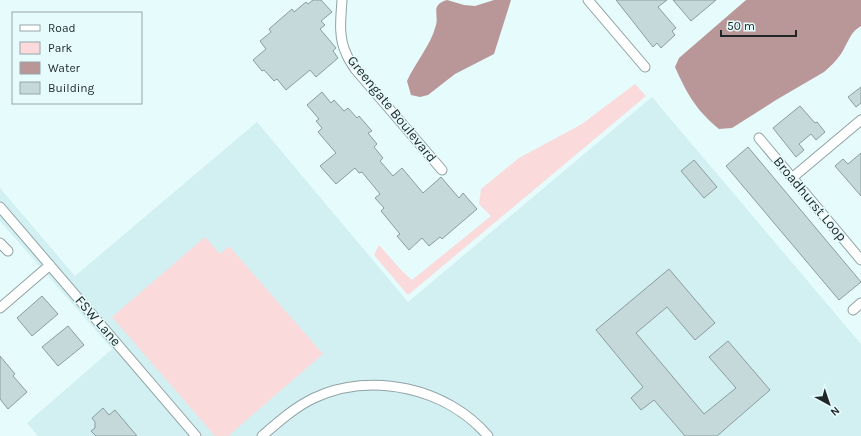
<svg xmlns="http://www.w3.org/2000/svg" width="861" height="436" viewBox="0 0 861 436" font-family="Karla,sans-serif">
	<rect width="100%" height="100%" fill="#e6fbfc"/>
	<path fill="#d2f0f2" d="M 652,97 L 861,344 L 861,436 L 38,436 L 27,423 L 112,349 L 0,221 L 0,188 L 75,276 L 257,122 L 408,302 Z"/>
	<path fill="#fadadb" d="M 635,84 L 646,96 L 408,295 L 374,255 L 379,245 L 402,271 L 412,280 L 491,216 L 479,204 L 481,189 L 519,158 L 582,124 Z
		M 205,237 L 220,254 L 229,246 L 323,354 L 228,436 L 215,436 L 112,317 Z"/>
	<path fill="#b99697" d="M 447,0 L 464,5 L 475,6 L 494,0 L 511,0 L 494,54 L 455,74 L 428,95 L 420,97 L 411,95 L 407,81 C 415,63 431,45 436,25 C 439,14 430,5 447,0 Z
		M 746,0 L 861,0 L 861,26 C 850,32 848,43 841,54 C 836,61 830,67 824,72 L 776,100 L 732,128 L 719,129 C 696,110 687,94 675,67 L 679,58 Z"/>
	<path fill="#c5d9db" stroke="#8a9c9e" d="M 313,0 L 321,0 L 332,12 L 321,21 L 325,25 L 320,29 L 336,48 L 333,51 L 338,58 L 316,77 L 310,70 L 286,90 L 277,79 L 274,81 L 264,70 L 262,71 L 253,60 L 266,49 L 260,41 L 271,32 L 269,29 L 292,9 L 294,12 L 306,2 L 308,4 Z
		M 616,0 L 667,0 L 658,7 L 676,28 L 672,31 L 675,35 L 661,48 L 657,43 L 653,47 Z
		M 673,0 L 716,0 L 691,21 Z
		M 861,87 L 861,103 L 856,107 L 848,97 Z
		M 322,92 L 331,103 L 334,100 L 344,111 L 348,108 L 357,118 L 359,116 L 372,131 L 368,133 L 377,144 L 374,147 L 383,158 L 380,161 L 393,176 L 402,168 L 423,193 L 441,177 L 459,198 L 463,193 L 477,209 L 442,239 L 440,237 L 429,246 L 422,238 L 409,250 L 397,236 L 400,234 L 381,211 L 384,208 L 375,198 L 380,194 L 362,172 L 359,173 L 355,168 L 336,184 L 320,166 L 336,153 L 318,132 L 322,128 L 316,121 L 319,119 L 307,105 Z
		M 800,106 L 815,123 L 817,122 L 825,132 L 816,140 L 811,134 L 799,144 L 804,150 L 796,157 L 773,128 Z
		M 748,147 L 861,282 L 839,300 L 726,166 Z
		M 861,153 L 861,196 L 835,166 L 843,159 L 848,164 Z
		M 694,160 L 717,187 L 704,198 L 681,171 Z
		M 669,269 L 715,323 L 695,340 L 667,307 L 636,333 L 704,414 L 736,388 L 709,357 L 728,341 L 770,390 L 717,436 L 685,436 L 654,400 L 641,410 L 631,398 L 643,387 L 596,330 Z
		M 42,296 L 58,314 L 32,336 L 17,318 Z
		M 68,326 L 84,345 L 58,366 L 42,347 Z
		M 0,356 L 15,374 L 13,376 L 27,392 L 8,409 L 0,399 Z
		M 103,408 L 109,415 L 115,410 L 137,436 L 96,436 L 91,431 L 95,428 L 95,422 L 92,418 Z"/>
	<g fill="none" stroke-linecap="round" stroke-linejoin="round">
		<g stroke="#90a2a4" stroke-width="11">
			<path id="street" d="M 342,0 C 341,17 338,37 346,53 C 348,59 352,64 355,69 L 442,170
				M 588,0 L 645,67
				M 759,138 L 861,260
				M 792,178 L 861,120
				M 0,207 L 196,436
				M 0,243 L 8,251
				M 0,308 L 50,265
				M 853,310 L 861,303
				M 262,436 C 278,422 295,407 314,398 C 372,371 447,388 488,436"/>
		</g>
		<use href="#street" stroke="#fff" stroke-width="9"/>
	</g>
	<g text-anchor="middle" dominant-baseline="central" stroke-width="3" stroke-linejoin="round" paint-order="stroke">
		<g font-size="14" fill="#1f2627" stroke="#e6fbfc">
			<text transform="translate(392 109) rotate(51)">Greengate Boulevard</text>
			<text transform="translate(810 199) rotate(50)">Broadhurst Loop</text>
			<text transform="translate(98 321) rotate(49)">FSW Lane</text>
		</g>
	</g>
	<rect x="12" y="12" width="130" height="92" fill="#e6fbfc" stroke="#96a6a7"/>
	<rect x="20" y="25" width="20" height="6" fill="#ffffff" stroke="#96a6a7"/>
	<text x="48" y="32" font-size="12" fill="#1f2627">Road</text>
	<rect x="20" y="42" width="20" height="12" fill="#fadadb" stroke="#96a6a7"/>
	<text x="48" y="52" font-size="12" fill="#1f2627">Park</text>
	<rect x="20" y="62" width="20" height="12" fill="#b99697" stroke="#96a6a7"/>
	<text x="48" y="72" font-size="12" fill="#1f2627">Water</text>
	<rect x="20" y="82" width="20" height="12" fill="#c5d9db" stroke="#96a6a7"/>
	<text x="48" y="92" font-size="12" fill="#1f2627">Building</text>
	<g transform="translate(829 404) rotate(140)" stroke="#e6fbfc" stroke-width="3" paint-order="stroke">
	<path d="M0-3L7 15L0 10L-7 15Z" fill="#1f2627"/>
	<text y="-6" font-size="11" font-weight="bold" text-anchor="middle" fill="#1f2627">N</text>
	</g>
	<path d="M721 30v6h75v-6" fill="none" stroke="#1f2627" stroke-width="2"/>
	<text x="727" y="30" font-size="12" fill="#1f2627" stroke="#e6fbfc" stroke-width="3" paint-order="stroke">50 m</text>
</svg>
